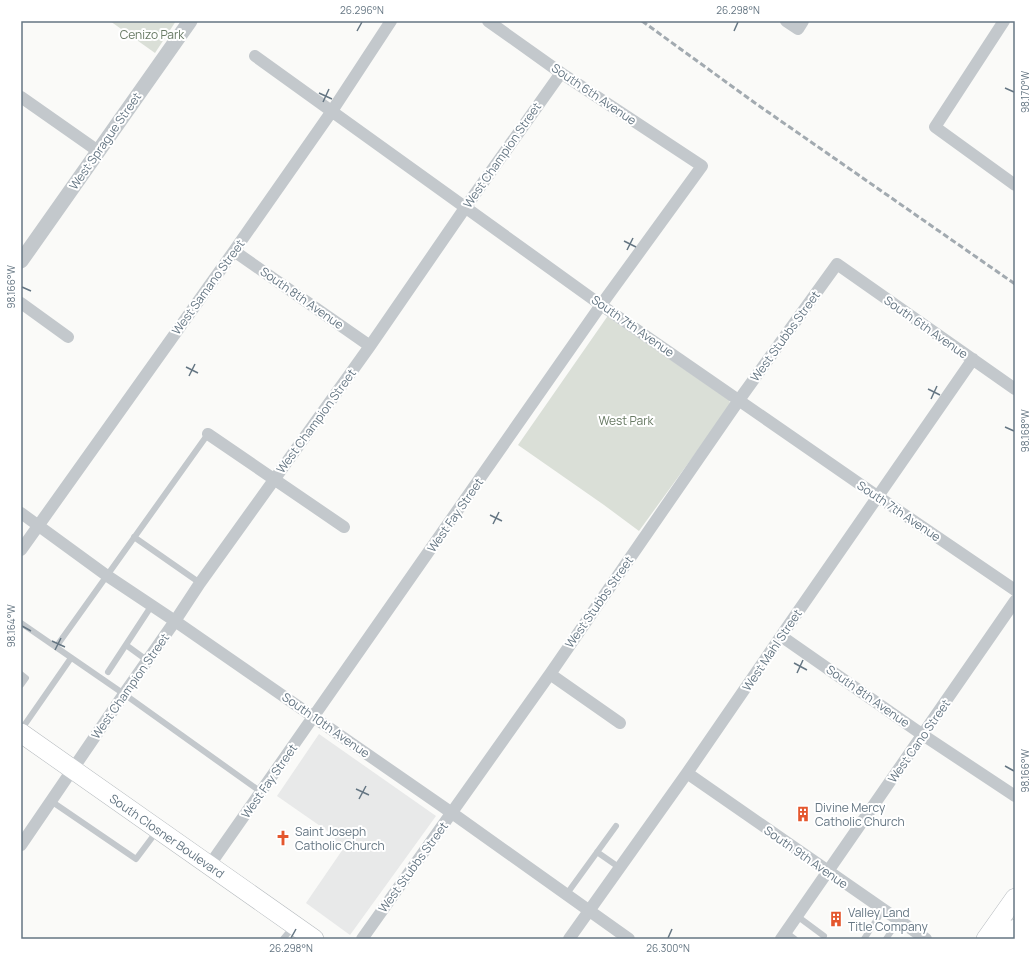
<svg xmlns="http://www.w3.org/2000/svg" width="1036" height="960" viewBox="0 0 1036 960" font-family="Manrope,sans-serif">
	<rect width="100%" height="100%" fill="#fafaf8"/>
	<path fill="#e8e9e9" d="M 319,734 L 436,816 L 350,935 L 306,903 L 343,849 L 333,842 L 336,837 L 277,796 Z"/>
	<path fill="#dadfd7" d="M 110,21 L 176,21 L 155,53 Z
		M 607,317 L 608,317 L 729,400 L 730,403 L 729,407 L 639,531 L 604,505 L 518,445 Z"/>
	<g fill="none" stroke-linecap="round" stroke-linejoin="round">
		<g stroke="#b5babe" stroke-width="20">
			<path id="primary" d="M 21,733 L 314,939
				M 986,939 L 1015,898
				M 1008,939 L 1015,929"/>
		</g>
		<path stroke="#c3c8cc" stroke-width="6" d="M 134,537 L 200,583
			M 21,623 L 124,694 L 261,792
			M 126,645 L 148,661
			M 56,647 L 208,434
			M 108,672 L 152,605
			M 21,674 L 26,678 L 21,685
			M 21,730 L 71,658
			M 51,801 L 136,859 L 157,831
			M 597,852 L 620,868
			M 566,895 L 616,826
			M 797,916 L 824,936
			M 786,932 L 795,939
			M 283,939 L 293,927
			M 864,939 L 883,910
			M 886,939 L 899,920"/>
		<path stroke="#c3c8cc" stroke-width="12" d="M 786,21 L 798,29 L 803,21
			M 1004,21 L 935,127 L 1015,185
			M 255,56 L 601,305 L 877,496 L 1015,590
			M 21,97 L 98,151
			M 234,251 L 370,346
			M 21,303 L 68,337
			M 208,434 L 344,527
			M 21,513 L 106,575 L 175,621 L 452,813 L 629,939
			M 21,550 L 234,251 L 332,111 L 391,21
			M 781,636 L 923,735 L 1015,796
			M 550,674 L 620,723
			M 687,773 L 926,939
			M 21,845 L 124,694 L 175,621 L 200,583 L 370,346 L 465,208 L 561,73
			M 209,866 L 601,305 L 702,166 L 561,73 L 488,21
			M 362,939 L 550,674 L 739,400 L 837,264 L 1015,389
			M 569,939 L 687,773 L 786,629 L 973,359
			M 781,939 L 1015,601"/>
		<path stroke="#c3c8cc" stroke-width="15" d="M 21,261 L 190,21"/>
		<use href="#primary" stroke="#fff" stroke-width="19"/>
		<path stroke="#a2aab0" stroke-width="3" stroke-dasharray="6 3" stroke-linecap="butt" d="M 642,21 L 755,103 L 1015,284"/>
	</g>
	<path fill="none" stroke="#657683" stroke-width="1.5" d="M 357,31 L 362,22M 734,31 L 738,22M 1005,88 L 1014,92M 319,93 L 332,99M 323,102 L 329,89M 624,241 L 636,247M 627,250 L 633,238M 22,287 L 31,291M 186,367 L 198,373M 189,376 L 195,364M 928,389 L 940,395M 931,399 L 937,386M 1005,427 L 1014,431M 490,515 L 502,521M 493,524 L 499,512M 22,626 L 31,631M 52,641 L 65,647M 55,650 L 61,638M 794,663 L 807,670M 797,673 L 803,660M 1005,766 L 1014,771M 356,789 L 369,795M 359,799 L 366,786M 291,938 L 296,929M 668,938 L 672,929"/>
	<defs>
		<g id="building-bare" transform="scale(1.2)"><path d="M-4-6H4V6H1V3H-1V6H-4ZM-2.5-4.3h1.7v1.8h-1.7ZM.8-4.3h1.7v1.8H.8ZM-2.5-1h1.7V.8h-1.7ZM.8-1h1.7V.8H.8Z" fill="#e4572e" stroke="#fff" stroke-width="2.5" paint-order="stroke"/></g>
		<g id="church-bare" transform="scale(1.2)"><path d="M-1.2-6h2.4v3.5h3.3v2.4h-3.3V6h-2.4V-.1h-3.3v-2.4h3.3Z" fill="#e4572e" stroke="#fff" stroke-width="2.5" paint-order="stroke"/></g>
	</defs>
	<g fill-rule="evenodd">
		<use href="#building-bare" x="803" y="814"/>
		<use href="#church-bare" x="283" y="838"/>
		<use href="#building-bare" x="836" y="919"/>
	</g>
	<g text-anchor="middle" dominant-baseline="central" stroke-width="4" stroke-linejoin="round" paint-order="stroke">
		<g font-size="12" fill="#687a64" stroke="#fff">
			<text x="152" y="34">Cenizo Park</text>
			<text x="626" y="420">West Park</text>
		</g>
		<g font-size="12" fill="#657683" stroke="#fff">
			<text transform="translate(594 94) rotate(34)">South 6th Avenue</text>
			<text transform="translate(105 141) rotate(-55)">West Sprague Street</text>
			<text transform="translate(502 155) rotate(-55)">West Champion Street</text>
			<text transform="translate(208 287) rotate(-54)">West Samano Street</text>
			<text transform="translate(302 298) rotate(35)">South 8th Avenue</text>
			<text transform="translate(633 326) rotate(35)">South 7th Avenue</text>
			<text transform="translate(926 327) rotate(35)">South 6th Avenue</text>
			<text transform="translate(785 336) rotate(-54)">West Stubbs Street</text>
			<text transform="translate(316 421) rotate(-54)">West Champion Street</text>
			<text transform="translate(899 511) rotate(34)">South 7th Avenue</text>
			<text transform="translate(455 515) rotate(-55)">West Fay Street</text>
			<text transform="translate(599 602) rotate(-55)">West Stubbs Street</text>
			<text transform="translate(772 650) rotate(-56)">West Mahl Street</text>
			<text transform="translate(130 686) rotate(-55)">West Champion Street</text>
			<text transform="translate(868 696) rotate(35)">South 8th Avenue</text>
			<text transform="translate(326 725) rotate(35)">South 10th Avenue</text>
			<text transform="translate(919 741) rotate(-55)">West Cano Street</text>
			<text transform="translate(269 781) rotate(-55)">West Fay Street</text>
			<text transform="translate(167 836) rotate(35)">South Closner Boulevard</text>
			<text transform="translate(806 857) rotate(35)">South 9th Avenue</text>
			<text transform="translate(413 867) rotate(-54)">West Stubbs Street</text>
		</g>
		<g font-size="12" fill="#657683" stroke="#fff" text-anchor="start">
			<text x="815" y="807">Divine Mercy<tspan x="815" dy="14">Catholic Church</tspan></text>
			<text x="295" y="831">Saint Joseph<tspan x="295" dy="14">Catholic Church</tspan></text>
			<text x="848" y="912">Valley Land<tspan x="848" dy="14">Title Company</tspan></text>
		</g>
	</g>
	<rect width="1036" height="960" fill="none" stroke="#ffffff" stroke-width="44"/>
	<rect x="22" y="22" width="992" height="916" fill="none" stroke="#657683" stroke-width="1.5"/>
	<g font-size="10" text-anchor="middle" fill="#657683">
		<text x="362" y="14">26.296°N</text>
		<text x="738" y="14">26.298°N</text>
		<text transform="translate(1025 92) rotate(-90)" y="4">98.170°W</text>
		<text transform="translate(11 287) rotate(-90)" y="4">98.166°W</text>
		<text transform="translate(1025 431) rotate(-90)" y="4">98.168°W</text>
		<text transform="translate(11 626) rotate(-90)" y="4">98.164°W</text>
		<text transform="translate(1025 771) rotate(-90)" y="4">98.166°W</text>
		<text x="291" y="952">26.298°N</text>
		<text x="668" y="952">26.300°N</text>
	</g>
</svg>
